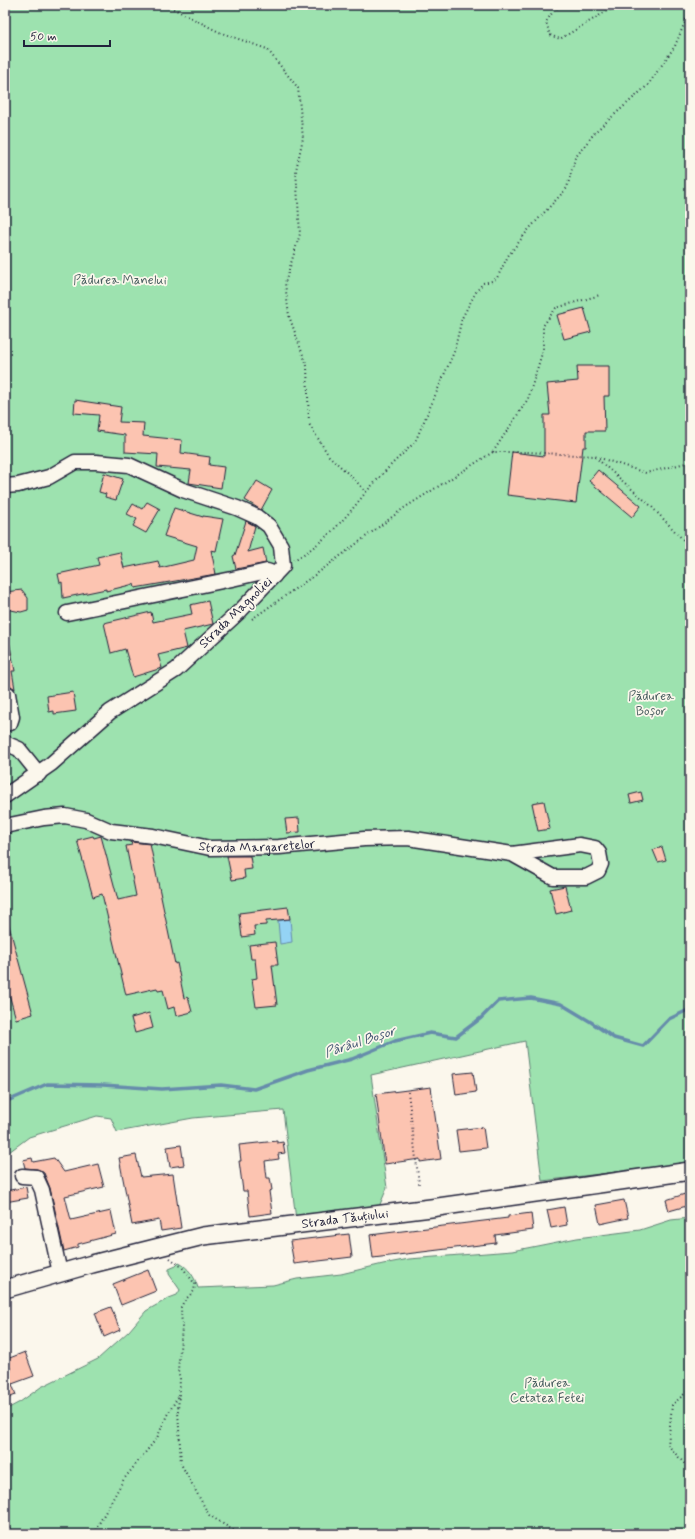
<svg xmlns="http://www.w3.org/2000/svg" width="695" height="1539" viewBox="0 0 695 1539" font-family="Mynerve,sans-serif">
	<rect width="100%" height="100%" fill="#fbf7ec"/>
	<filter id="ink" filterUnits="userSpaceOnUse"><feTurbulence type="fractalNoise" baseFrequency=".025" numOctaves="2"/><feDisplacementMap in="SourceGraphic" scale="8" xChannelSelector="R" yChannelSelector="G"/><feConvolveMatrix kernelMatrix="1 2 1 2 8 2 1 2 1" color-interpolation-filters="sRGB"/></filter>
	<g filter="url(#ink)">
		<path fill="#9de2af" stroke="#608275" d="M 5,5 L 690,5 L 690,1163 L 542,1181 L 525,1041 L 371,1075 L 387,1188 L 378,1209 L 296,1220 L 283,1110 L 193,1118 L 117,1132 L 111,1118 L 97,1116 L 29,1137 L 5,1155 Z
			M 690,1218 L 690,1534 L 5,1534 L 5,1410 L 20,1402 L 41,1387 L 98,1359 L 129,1331 L 146,1311 L 169,1298 L 177,1295 L 180,1290 L 169,1274 L 169,1269 L 176,1266 L 179,1263 C 188,1267 195,1277 198,1288 L 273,1285 L 297,1279 L 341,1274 L 383,1264 L 409,1259 L 512,1251 L 577,1238 L 640,1230 L 671,1220 Z"/>
		<path fill="#94d3f5" stroke="#668cab" d="M 290,919 L 292,942 L 280,944 L 278,921 Z"/>
		<g fill="none" stroke-linecap="round" stroke-linejoin="round">
			<path stroke="#668cab" stroke-width="3.5" d="M 5,1102 L 47,1084 L 103,1085 L 162,1089 L 221,1085 L 254,1089 L 308,1070 L 352,1059 L 395,1041 L 430,1033 L 456,1037 L 481,1018 L 498,1001 L 531,998 L 561,1004 L 591,1022 L 614,1038 L 643,1046 L 669,1019 L 690,1009"/>
		</g>
		<path fill="#fcc4b1" stroke="#22223b" d="M 584,308 L 591,332 L 564,339 L 557,315 Z
			M 577,366 L 609,366 L 609,396 L 604,396 L 605,431 L 586,431 L 586,447 L 583,447 L 576,503 L 507,495 L 512,452 L 544,456 L 544,415 L 550,415 L 547,384 L 578,381 Z
			M 75,400 L 121,407 L 119,422 L 144,423 L 143,436 L 182,440 L 181,453 L 210,457 L 209,465 L 224,467 L 221,488 L 189,483 L 191,470 L 157,467 L 158,454 L 125,452 L 125,435 L 97,431 L 99,415 L 74,413 Z
			M 598,470 L 641,506 L 632,517 L 589,481 Z
			M 104,473 L 123,479 L 116,500 L 105,497 L 106,494 L 99,492 Z
			M 257,481 L 272,490 L 261,510 L 245,500 Z
			M 147,502 L 160,509 L 146,533 L 133,526 L 137,519 L 127,514 L 133,504 L 142,509 Z
			M 174,508 L 203,517 L 203,516 L 223,519 L 216,551 L 211,550 L 216,574 L 135,588 L 134,584 L 106,591 L 106,589 L 63,598 L 62,582 L 60,583 L 58,574 L 99,565 L 97,557 L 120,552 L 124,568 L 158,561 L 160,568 L 194,560 L 197,546 L 164,536 Z
			M 246,521 L 255,526 L 248,552 L 263,548 L 266,563 L 236,569 L 233,556 L 235,555 Z
			M 22,590 L 28,598 L 28,610 L 21,612 L 6,609 L 5,592 Z
			M 208,601 L 213,624 L 183,631 L 187,648 L 158,655 L 162,668 L 133,677 L 125,649 L 111,653 L 104,623 L 151,612 L 153,622 L 192,614 L 190,605 Z
			M 9,641 L 15,671 L 12,671 L 15,689 L 11,686 L 5,686 L 5,642 Z
			M 73,692 L 76,711 L 54,714 L 54,711 L 49,712 L 47,696 Z
			M 641,792 L 643,800 L 631,803 L 629,795 Z
			M 544,801 L 550,829 L 538,831 L 532,803 Z
			M 299,818 L 300,832 L 287,833 L 285,819 Z
			M 93,836 L 94,838 L 101,836 L 118,900 L 136,896 L 126,846 L 132,845 L 131,842 L 150,844 L 175,964 L 177,963 L 184,998 L 188,997 L 192,1012 L 176,1016 L 174,1007 L 168,1009 L 163,990 L 158,991 L 157,988 L 126,995 L 102,894 L 93,897 L 77,840 Z
			M 662,847 L 666,860 L 658,862 L 653,850 Z
			M 227,856 L 250,856 L 252,869 L 244,870 L 245,878 L 232,880 Z
			M 565,886 L 571,910 L 556,914 L 550,889 Z
			M 288,907 L 290,919 L 266,921 L 266,925 L 254,926 L 255,935 L 242,937 L 239,913 Z
			M 8,922 L 33,1014 L 16,1019 L 5,980 L 5,923 Z
			M 275,942 L 278,965 L 272,965 L 277,1005 L 256,1007 L 252,979 L 257,978 L 255,959 L 251,959 L 249,945 Z
			M 149,1013 L 153,1028 L 135,1033 L 131,1018 Z
			M 473,1072 L 476,1092 L 456,1095 L 453,1074 Z
			M 431,1087 L 441,1159 L 420,1162 L 420,1159 L 385,1164 L 376,1094 Z
			M 483,1127 L 486,1148 L 459,1151 L 456,1130 Z
			M 277,1141 L 277,1143 L 283,1142 L 285,1153 L 278,1154 L 279,1159 L 265,1161 L 267,1178 L 270,1178 L 272,1190 L 269,1191 L 272,1213 L 250,1216 L 247,1191 L 243,1191 L 239,1161 L 241,1161 L 239,1145 Z
			M 181,1145 L 184,1165 L 170,1167 L 167,1147 Z
			M 136,1155 L 141,1177 L 173,1174 L 181,1228 L 161,1231 L 159,1220 L 132,1225 L 119,1158 Z
			M 32,1158 L 33,1162 L 54,1158 L 64,1172 L 98,1164 L 104,1187 L 65,1196 L 71,1220 L 111,1211 L 116,1234 L 78,1244 L 78,1247 L 64,1251 L 50,1188 L 44,1173 L 37,1169 L 25,1168 L 23,1160 Z
			M 26,1187 L 28,1198 L 5,1202 L 5,1191 Z
			M 688,1193 L 690,1205 L 669,1211 L 666,1200 Z
			M 624,1200 L 628,1218 L 600,1224 L 596,1205 Z
			M 564,1207 L 567,1225 L 551,1228 L 547,1210 Z
			M 531,1213 L 533,1230 L 495,1235 L 496,1243 L 373,1258 L 370,1235 L 508,1218 L 508,1216 Z
			M 349,1234 L 352,1257 L 294,1264 L 290,1241 Z
			M 148,1270 L 156,1291 L 121,1305 L 113,1284 Z
			M 111,1307 L 120,1330 L 104,1337 L 95,1313 Z
			M 25,1352 L 34,1376 L 12,1384 L 16,1395 L 5,1399 L 5,1369 L 6,1369 L 7,1372 L 11,1371 L 7,1359 Z"/>
		<g fill="none" stroke-linecap="round" stroke-linejoin="round">
			<g stroke="#22223b" stroke-width="17">
				<g id="minor">
					<path d="M 5,486 L 18,485 L 49,477 L 75,462 L 96,462 L 129,465 L 183,490 L 237,508 L 257,517 L 269,526 L 281,546 L 283,566 L 241,610 L 176,670 L 110,712 L 51,764 L 5,796"/>
					<path d="M 67,613 L 232,579 L 267,571 L 270,572 L 274,576"/>
					<path d="M 5,724 L 10,723 L 12,717 L 8,694"/>
					<path d="M 5,743 L 19,749 L 39,774"/>
					<path id="s1" d="M 5,826 L 44,818 L 65,816 L 86,820 L 111,831 L 153,836 L 210,848 L 279,847 L 364,839 L 408,838 L 512,854 L 580,845 L 595,848 L 599,853 L 601,864 L 598,871 L 586,877 L 553,877 L 512,854"/>
					<path d="M 22,1176 L 36,1177 L 42,1190 L 60,1273"/>
				</g>
			</g>
			<g stroke="#22223b" stroke-width="20">
				<g id="major">
					<path id="s2" d="M 5,1289 L 92,1264 L 203,1236 L 431,1208 L 690,1171"/>
				</g>
			</g>
			<path stroke="#22223b" stroke-width="2" stroke-dasharray="1 3" stroke-linecap="butt" d="M 166,5 L 219,32 L 267,49 L 298,88 L 303,138 L 296,170 L 300,234 L 285,283 L 289,316 L 307,366 L 309,424 L 329,456 L 355,480 L 366,492 C 345,519 324,543 294,560
				M 560,5 L 552,13 L 546,22 L 550,35 L 560,39 L 607,11 L 623,5
				M 493,452 L 528,399 L 543,350 L 543,326 L 556,308 L 600,295
				M 595,457 L 650,505 L 690,547
				M 366,492 L 391,465 L 415,442 L 454,352 L 462,318 L 476,292 L 483,283 L 492,281 L 497,278 L 508,256 L 529,229 L 567,188 L 575,158 L 596,131 L 648,85 L 675,46 L 690,10
				M 252,619 L 319,572 L 404,508 L 493,452 L 527,452 L 594,456 L 646,473 L 690,462
				M 408,1092 L 419,1184
				M 170,1258 L 182,1267 L 195,1284 L 194,1291 L 184,1301 L 181,1307 L 182,1328 L 178,1370 L 180,1379 L 178,1411 L 181,1464 L 209,1515 L 239,1534
				M 690,1389 L 672,1405 L 668,1445 L 690,1470
				M 96,1534 L 97,1527 L 124,1479 L 157,1438 L 167,1415 L 178,1397"/>
			<use href="#minor" stroke="#fbf7ec" stroke-width="14"/>
			<use href="#major" stroke="#fbf7ec" stroke-width="17"/>
		</g>
	</g>
	<g text-anchor="middle" dominant-baseline="central" stroke-width="3.5" stroke-linejoin="round" paint-order="stroke">
		<g font-size="13" fill="#475c5e" stroke="#fbf7ec">
			<text x="120" y="280">Pădurea Manelui</text>
			<text x="651" y="696">Pădurea<tspan x="651" dy="15">Boșor</tspan></text>
			<text x="547" y="1383">Pădurea<tspan x="547" dy="15">Cetatea Fetei</tspan></text>
		</g>
		<g font-size="13" fill="#22223b" stroke="#fbf7ec">
			<text transform="translate(236 613) rotate(-44)">Strada Magnoliei</text>
			<text stroke="none"><textPath href="#s1" startOffset="257">Strada Margaretelor</textPath></text>
			<text stroke="none"><textPath href="#s2" startOffset="348">Strada Tăuțiului</textPath></text>
		</g>
		<g font-size="14" font-style="italic" fill="#445773" stroke="#fbf7ec">
			<text transform="translate(360 1042) rotate(-18)">Pârâul Boșor</text>
		</g>
	</g>
	<rect width="695" height="1539" fill="none" stroke="#fbf7ec" stroke-width="20"/>
	<rect x="10" y="10" width="675" height="1519" fill="none" stroke="#22223b" stroke-width="1.5" filter="url(#ink)"/>
	<path d="M24 40v6h86v-6" fill="none" stroke="#22223b" stroke-width="2"/>
	<text x="30" y="40" font-size="12" fill="#22223b" stroke="#fbf7ec" stroke-width="3" paint-order="stroke">50 m</text>
</svg>
